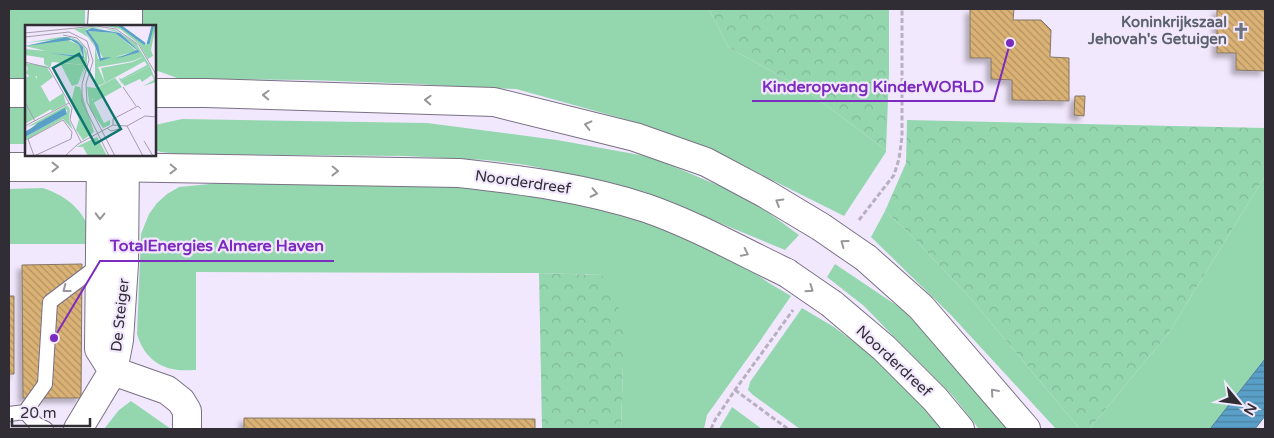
<svg xmlns="http://www.w3.org/2000/svg" width="1274" height="438" viewBox="0 0 1274 438" font-family="'Varela Round',sans-serif">
	<defs>
		<pattern id="forest-crowns" width="20" height="18" patternUnits="userSpaceOnUse" patternTransform="scale(1.25)"><rect width="20" height="18" fill="#94d7af"/><path d="M2 6a3 3 0 1 1 6 0M12 15a3 3 0 1 1 6 0" fill="none" stroke="#80b997"/></pattern>
		<pattern id="water-rules" width="6" height="5" patternUnits="userSpaceOnUse" patternTransform="scale(1.25)"><rect width="6" height="5" fill="#599fc7"/><path d="M0 2.5h6" fill="none" stroke="#4a82a2"/></pattern>
		<pattern id="building-back-hatch" width="6" height="6" patternUnits="userSpaceOnUse" patternTransform="scale(1.25)"><rect width="6" height="6" fill="#dbb275"/><path d="M-1 5l2 2M0 0l6 6M5-1l2 2" fill="none" stroke="#b29161"/></pattern>
		<filter id="shadow"><feDropShadow dx="-4.5" dy="4.5" stdDeviation="2.5" flood-color="#0004"/></filter>
	</defs>
	<rect width="100%" height="100%" fill="#f2e8fe"/>
	<path fill="#94d7af" d="M 9,9 L 85,9 L 85,26 L 26,26 L 26,79 L 9,78 Z
		M 135,9 L 709,9 L 728,47 L 807,91 L 886,150 L 886,152 L 844,216 L 712,150 L 635,122 L 516,89 L 472,88 L 419,84 L 309,80 L 180,79 L 155,70 L 155,26 L 135,26 Z
		M 9,108 L 26,108 L 26,144 L 9,144 Z
		M 182,119 L 427,123 L 557,140 L 651,157 L 734,192 L 769,213 L 799,235 L 785,250 L 645,192 L 587,178 L 526,165 L 486,160 L 404,156 L 176,154 L 161,152 L 155,150 L 155,125 Z
		M 1265,176 L 1265,359 L 1210,429 L 1089,429 L 1168,334 Z
		M 230,182 L 483,187 L 585,204 L 636,218 L 686,237 L 734,259 L 769,283 L 791,296 L 760,341 L 707,415 L 704,429 L 621,429 L 623,365 L 602,275 L 539,273 L 196,272 L 196,370 C 189,370 180,371 172,369 C 154,365 142,352 137,334 L 141,234 L 149,214 L 157,203 L 167,194 L 179,187 Z
		M 43,188 C 68,196 91,215 91,244 L 9,244 L 9,189 Z
		M 885,211 L 905,229 L 972,300 L 1080,429 L 1056,429 L 950,314 L 871,237 Z
		M 835,264 L 899,307 L 943,348 L 1010,429 L 979,429 L 953,396 L 898,341 L 864,306 L 827,277 Z
		M 802,308 L 834,327 L 891,370 L 927,409 L 943,429 L 800,429 L 753,395 L 748,390 L 750,382 Z
		M 131,401 L 171,429 L 104,429 L 119,410 Z
		M 732,407 L 762,429 L 719,429 Z"/>
	<path fill="url(#forest-crowns)" d="M 709,9 L 889,9 L 889,74 L 886,150 L 807,91 L 728,47 Z
		M 907,120 L 1265,128 L 1265,176 L 1168,334 L 1089,429 L 1080,429 L 972,300 L 905,229 L 885,211 L 906,163 Z
		M 539,273 L 602,275 L 623,316 L 623,365 L 621,429 L 542,429 Z"/>
	<path fill="url(#water-rules)" stroke="#4d7d9b" d="M 1265,359 L 1265,416 L 1255,429 L 1210,429 Z"/>
	<path fill="url(#building-back-hatch)" stroke="#837765" filter="url(#shadow)" d="M 970,9 L 1014,9 L 1013,20 L 1041,20 L 1051,30 L 1050,57 L 1069,58 L 1069,101 L 1012,100 L 1012,80 L 991,79 L 991,58 L 970,58 Z
		M 1217,9 L 1265,9 L 1265,71 L 1236,70 L 1236,53 L 1217,53 Z
		M 1075,96 L 1085,96 L 1084,116 L 1074,115 Z
		M 82,264 L 81,398 L 23,398 L 22,265 Z
		M 9,296 L 14,296 L 14,374 L 9,374 Z
		M 244,418 L 535,419 L 535,429 L 244,429 Z"/>
	<g fill="none" stroke-linecap="round" stroke-linejoin="round">
		<g stroke="#797184" stroke-width="16">
			<path id="lane" d="M 9,414 L 25,412
				M 46,429 L 36,424 L 25,412 L 45,384 L 50,302 L 99,265 L 101,265"/>
		</g>
		<g stroke="#797184" stroke-width="30">
			<path id="street" d="M 128,9 L 128,26
				M 102,26 L 103,9
				M 101,155 L 99,349 L 113,371 L 167,390 L 181,401 L 187,411 L 187,429
				M 78,429 L 113,371 L 119,340 L 124,264 L 125,155"/>
		</g>
		<g stroke="#797184" stroke-width="30">
			<path id="secondary" d="M 9,93 L 26,93
				M 155,93 L 205,93 L 494,102 L 635,137 L 706,162 L 766,194 L 821,227
				M 9,167 L 102,167 L 459,173 C 522,180 585,188 646,208 C 695,225 741,251 787,273
				M 866,258 L 921,307 L 1026,429
				M 832,304 L 884,348 L 935,399 L 960,429"/>
		</g>
		<path stroke="#b8b0c1" stroke-width="3" stroke-dasharray="5 2.5" stroke-linecap="butt" d="M 859,220 L 894,175 L 899,159 L 902,137 L 902,9
			M 735,390 L 788,429
			M 711,429 L 715,420 L 735,390 L 793,310"/>
		<use href="#lane" stroke="#fff" stroke-width="14"/>
		<use href="#street" stroke="#fff" stroke-width="28"/>
		<use href="#secondary" stroke="#fff" stroke-width="28"/>
		<g stroke="#797184" stroke-width="30" stroke-linecap="butt">
			<path id="secondary-bridge" d="M 821,227 L 866,258
				M 787,273 L 832,304"/>
		</g>
		<use href="#secondary-bridge" stroke="#fff" stroke-width="28"/>
	</g>
	<defs><path id="oneway-chevron" d="M-2-3.5L2.5 0L-2 3.5" fill="none" stroke-width="1.6" stroke-linecap="round" stroke-linejoin="round" transform="scale(1.25)"/></defs>
	<g stroke="#98969a">
		<use href="#oneway-chevron" transform="translate(266 95) rotate(-178)"/>
		<use href="#oneway-chevron" transform="translate(428 100) rotate(-178)"/>
		<use href="#oneway-chevron" transform="translate(588 125) rotate(-166)"/>
		<use href="#oneway-chevron" transform="translate(55 167)"/>
		<use href="#oneway-chevron" transform="translate(173 169) rotate(1)"/>
		<use href="#oneway-chevron" transform="translate(335 171) rotate(1)"/>
		<use href="#oneway-chevron" transform="translate(594 193) rotate(12)"/>
		<use href="#oneway-chevron" transform="translate(779 202) rotate(-149)"/>
		<use href="#oneway-chevron" transform="translate(100 216) rotate(91)"/>
		<use href="#oneway-chevron" transform="translate(844 243) rotate(-144)"/>
		<use href="#oneway-chevron" transform="translate(745 253) rotate(26)"/>
		<use href="#oneway-chevron" transform="translate(66 289) rotate(143)"/>
		<use href="#oneway-chevron" transform="translate(810 289) rotate(35)"/>
		<use href="#oneway-chevron" transform="translate(994 392) rotate(-131)"/>
	</g>
	<defs>
		<g id="church-bare" transform="scale(1.35)"><path d="M-1.2-6h2.4v3.5h3.3v2.4h-3.3V6h-2.4V-.1h-3.3v-2.4h3.3Z" fill="#6b7280" stroke="#f2e8fe" stroke-width="2.5" paint-order="stroke"/></g>
	</defs>
	<g fill-rule="evenodd">
		<use href="#church-bare" x="1241" y="31"/>
	</g>
	<g text-anchor="middle" dominant-baseline="central" stroke-width="4.5" stroke-linejoin="round" paint-order="stroke">
		<g font-size="15" font-weight="bold" fill="#5b616d" stroke="#f2e8fe" text-anchor="end">
			<text x="1227" y="22">Koninkrijkszaal<tspan x="1227" dy="17">Jehovah's Getuigen</tspan></text>
		</g>
		<g font-size="15" fill="#312d35" stroke="#f2e8fe">
			<text transform="translate(523 182) rotate(8)">Noorderdreef</text>
			<text transform="translate(120 315) rotate(-84)">De Steiger</text>
			<text transform="translate(894 361) rotate(43)">Noorderdreef</text>
		</g>
	</g>
	<g transform="translate(25 25)">
		<rect width="131" height="131" fill="#f2e8fe"/>
		<path d="M 48,0 L 96,0 L 121,20 L 128,0 L 131,0 L 126,25 L 128,31 L 123,34 L 114,19 L 95,4 L 77,0 ZM 69,2 L 90,5 L 111,18 L 125,41 L 95,56 L 94,52 L 96,54 L 122,40 L 117,32 L 108,36 L 73,42 L 80,58 L 70,62 L 70,22 L 63,12 L 49,4 ZM 78,3 L 95,8 L 115,27 L 89,32 L 112,26 L 90,8 L 63,6 L 78,33 L 73,34 L 69,18 L 60,7 L 62,4 ZM 35,12 L 45,12 L 52,15 L 59,21 L 62,28 L 62,38 L 55,59 L 60,40 L 27,37 L 25,43 L 19,39 L 19,33 L 0,30 L 0,24 L 21,26 L 0,21 L 41,14 L 54,20 L 58,31 L 24,28 L 60,32 L 58,22 L 46,13 L 0,18 ZM 90,53 L 94,58 L 67,74 L 79,98 L 85,95 L 85,100 L 78,103 L 65,84 L 62,62 L 71,63 ZM 50,61 L 55,62 L 69,107 L 58,115 L 51,105 L 54,94 L 46,78 ZM 42,80 L 45,84 L 44,95 L 48,105 L 38,94 L 0,116 L 0,112 L 42,89 L 42,84 L 0,109 L 11,99 L 0,103 ZM 72,112 L 82,131 L 63,131 L 58,122 L 51,122 Z" fill="#94d7af" fill-rule="evenodd"/>
		<path d="M 118,32 L 120,36 L 80,58 L 76,43 L 108,37 ZM 0,38 L 21,41 L 28,52 L 16,61 L 11,57 L 12,51 L 5,52 L 1,48 L 3,43 ZM 35,38 L 60,40 L 53,59 L 47,61 ZM 125,41 L 131,57 L 118,61 L 129,55 L 127,50 L 117,57 L 115,54 L 100,61 L 95,56 ZM 94,58 L 97,62 L 68,78 L 68,71 ZM 38,68 L 41,79 L 27,86 L 25,83 L 9,87 Z" fill="#94d7af"/>
		<path d="M 9,49 L 28,83 L 0,99 L 0,53 Z" fill="#94d7af"/>
		<path d="M 67,3 L 95,8 L 115,27 L 90,34 L 112,25 L 90,8 L 63,6 L 73,20 L 76,33 L 87,32 L 75,36 L 69,18 L 60,6 ZM 41,12 L 52,16 L 58,22 L 59,33 L 24,28 L 58,31 L 54,20 L 46,15 L 0,21 ZM 40,83 L 42,89 L 0,112 L 0,109 L 13,98 Z" fill="#599fc7"/>
		<path fill="none" stroke="#599fc7" stroke-width="2.5" d="M 94,0 L 120,19M 123,19 L 128,0M 0,108 L 14,100"/>
		<path fill="none" stroke="#a59dae" stroke-width="1" d="M 0,8 L 71,1 L 91,4 L 114,20 L 132,51M 38,10 L 52,13 L 62,24 L 64,35 L 57,59 L 57,77 L 84,131M 0,12 L 44,7 L 62,16 L 68,36 L 61,59 L 62,77 L 90,131M 0,37 L 24,43 L 47,83 L 45,95 L 56,117M 98,62 L 111,81M 0,77 L 10,96M 88,100 L 88,94 L 113,81 L 116,84M 0,101 L 44,78M 102,101 L 120,91 L 132,92M 82,103 L 86,106 L 94,104 L 94,100M 119,116 L 128,131M 9,131 L 3,114 L 38,95 L 47,107M 9,131 L 46,114 L 47,107M 40,131 L 53,119 L 88,100 L 102,101 L 118,131"/>
		<path fill="#0f766e" fill-opacity="0.15" stroke="#0f766e" stroke-width="2.5" d="M 54,29 L 96,104 L 70,119 L 28,43 Z"/>
		<rect width="131" height="131" fill="none" stroke="#312d35" stroke-width="2.5"/>
	</g>
	<path fill="none" stroke="#7b2cbf" stroke-width="2" d="M1010 43L994 101H752M54 338L100 261H334"/>
	<g fill="#7b2cbf" stroke="#f2e8fe" stroke-width="2">
		<circle cx="1010" cy="43" r="5"/>
		<circle cx="54" cy="338" r="5"/>
	</g>
	<g font-size="16" text-anchor="middle" font-weight="bold" fill="#7b2cbf" stroke="#f2e8fe" stroke-width="4.5" stroke-linejoin="round" paint-order="stroke">
		<text x="873" y="92">Kinderopvang KinderWORLD</text>
		<text x="217" y="251">TotalEnergies Almere Haven</text>
	</g>
	<rect width="1274" height="438" fill="none" stroke="#312d35" stroke-width="20"/>
	<g transform="translate(1239 403) rotate(119)" stroke="#f2e8fe" stroke-width="4" paint-order="stroke">
	<path d="M0-4L9 19L0 12L-9 19Z" fill="#312d35"/>
	<text y="-8" font-size="14" font-weight="bold" text-anchor="middle" fill="#312d35">N</text>
	</g>
	<path d="M12 418v8h78v-8" fill="none" stroke="#312d35" stroke-width="2.5"/>
	<text x="20" y="418" font-size="15" fill="#312d35" stroke="#f2e8fe" stroke-width="4" paint-order="stroke">20 m</text>
</svg>
